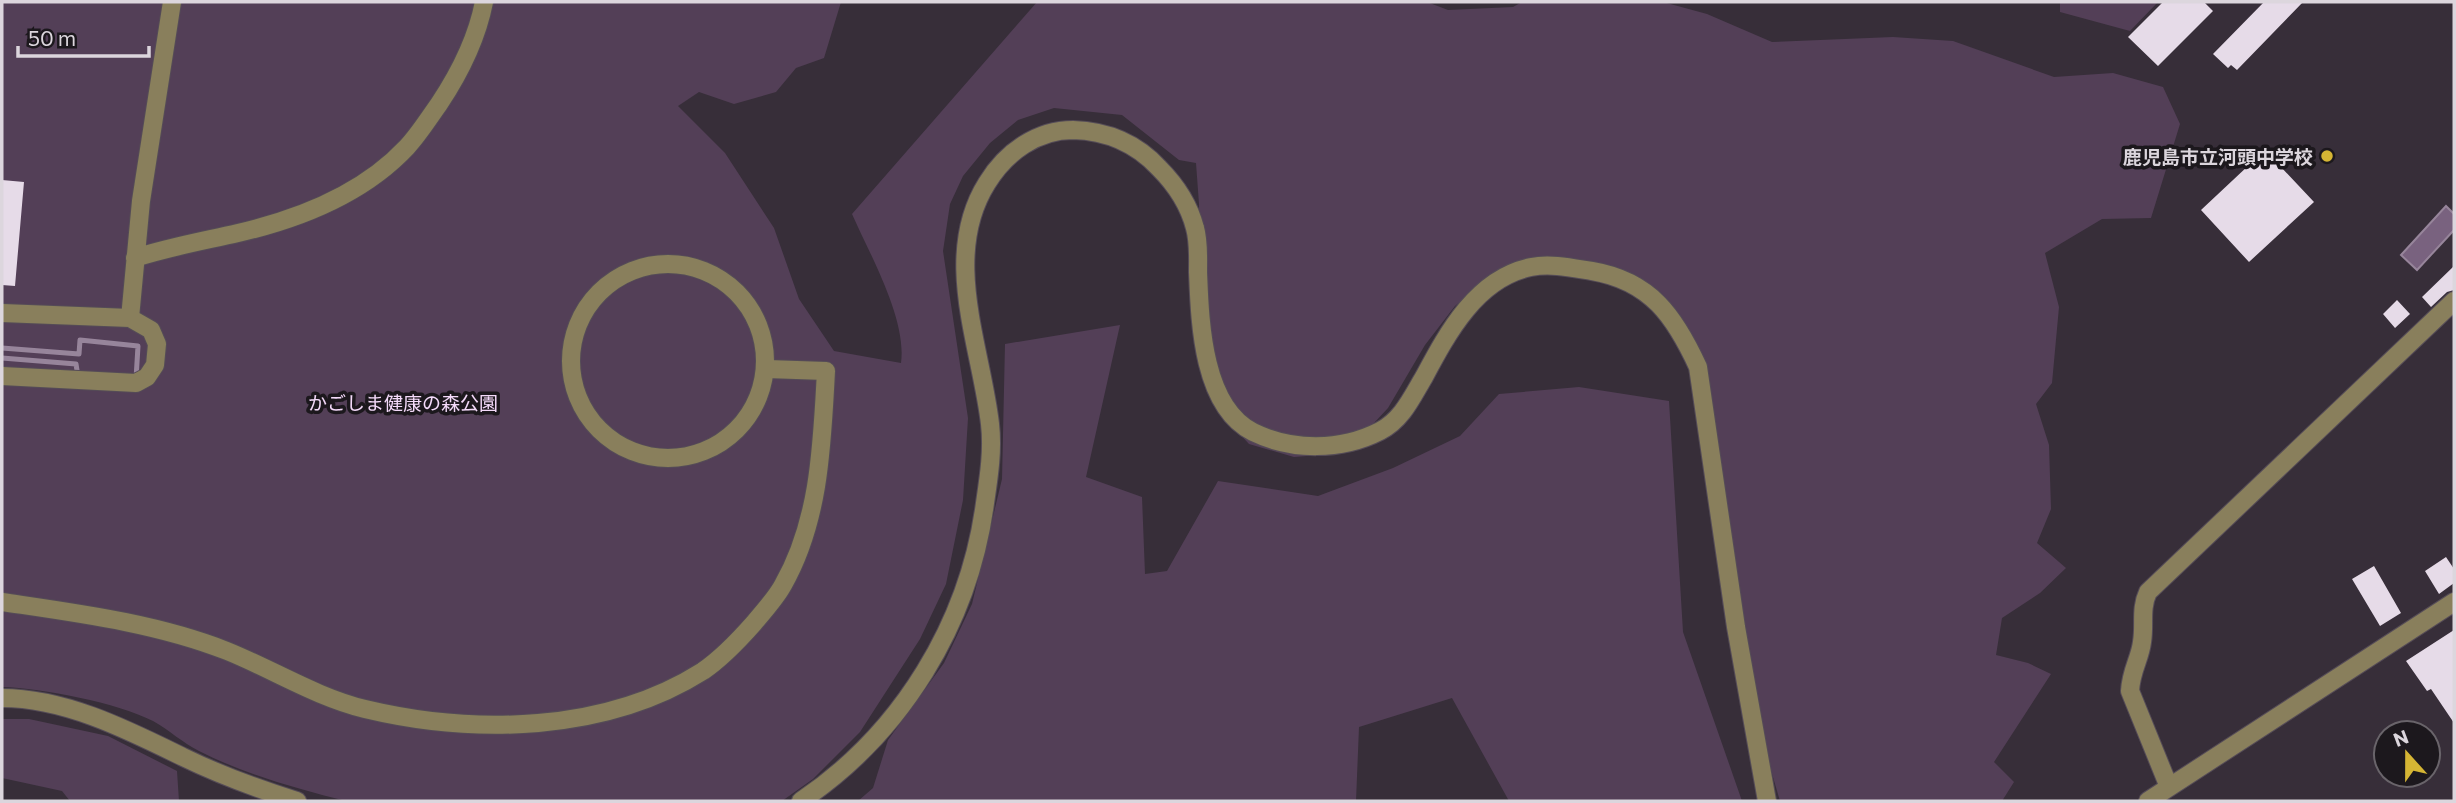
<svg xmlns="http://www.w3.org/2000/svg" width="2456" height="803" viewBox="0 0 2456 803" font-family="Commissioner,'Noto Sans JP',sans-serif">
	<rect width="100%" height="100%" fill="#372e39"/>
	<path fill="#533f57" d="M 2,2 L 841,2 L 824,58 L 796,68 L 776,92 L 734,104 L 699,92 L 678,106 L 725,153 L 774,228 L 799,299 L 834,351 L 901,363 C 907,319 870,255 852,214 L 1037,2 L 1427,2 L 1448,10 L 1513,7 L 1522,2 L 1663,2 L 1707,14 L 1772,42 L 1893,37 L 1953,41 L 2054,77 L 2113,73 L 2163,87 L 2180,124 L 2151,218 L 2102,219 L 2045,253 L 2059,307 L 2052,383 L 2036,404 L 2049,445 L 2051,509 L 2037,543 L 2066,568 L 2040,593 L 2002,618 L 1996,655 L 2028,663 L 2051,674 L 1994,762 L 2014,782 L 2002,801 L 1780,801 L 1723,606 L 1719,558 L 1693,379 L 1679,342 L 1656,310 L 1588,261 L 1529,258 L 1491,277 L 1455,306 L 1425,345 L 1388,408 L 1374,423 L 1332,454 L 1294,457 L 1249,444 L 1225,418 L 1201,363 L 1199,204 L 1196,163 L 1179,160 L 1122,115 L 1054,108 L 1018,120 L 990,143 L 963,176 L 950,204 L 943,251 L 968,418 L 963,500 L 946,584 L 920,639 L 860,732 L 813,779 L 782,801 L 346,801 C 297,789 244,774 199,751 C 183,743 169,730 153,721 C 118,703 42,688 2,687 Z
		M 2060,2 L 2158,2 L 2130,31 L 2060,12 Z
		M 1120,325 L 1086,477 L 1142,497 L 1145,574 L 1167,571 L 1218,481 L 1318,496 L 1393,468 L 1460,436 L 1499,394 L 1579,387 L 1669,401 L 1683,632 L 1742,801 L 1509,801 L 1452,698 L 1359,727 L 1356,801 L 858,801 L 873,788 L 888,740 L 944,663 L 972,604 L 1002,479 L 1005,344 Z
		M 2,719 L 29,719 L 108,736 L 177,771 L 179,801 L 70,801 L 62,791 L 2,778 Z"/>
	<path fill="#79627f" stroke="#97859b" stroke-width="2" d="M 2446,206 L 2454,214 L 2454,230 L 2417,270 L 2401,255 Z"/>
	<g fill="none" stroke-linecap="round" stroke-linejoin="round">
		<path stroke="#97859b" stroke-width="5" d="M 2,348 L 79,354 L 80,340 L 138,346 L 136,379
			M 2,358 L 76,364 L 78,377"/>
	</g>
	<path fill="#e6dbe8" d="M 2163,2 L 2204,2 L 2213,11 L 2158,66 L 2128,37 Z
		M 2264,2 L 2303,2 L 2237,70 L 2231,65 L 2228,68 L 2213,54 Z
		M 2265,150 L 2314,202 L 2249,262 L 2201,210 Z
		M 2,180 L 24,182 L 15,286 L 2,285 Z
		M 2454,266 L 2454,290 L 2447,292 L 2431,307 L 2422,297 Z
		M 2397,300 L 2410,314 L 2395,328 L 2383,314 Z
		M 2446,557 L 2454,569 L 2454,583 L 2439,594 L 2425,571 Z
		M 2374,566 L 2401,613 L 2380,626 L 2352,579 Z
		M 2454,630 L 2454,723 L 2431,689 L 2427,691 L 2406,661 Z"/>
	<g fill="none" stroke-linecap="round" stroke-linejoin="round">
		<g stroke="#554c57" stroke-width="20">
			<path id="minor" d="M 135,258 C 169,247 203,241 238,233 C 299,219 364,193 407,147 C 419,134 429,118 439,104 C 459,74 477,38 484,2
				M571 361a97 97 0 1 1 194 0a97 97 0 1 1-194 0Z
				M 2,313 L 130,318 L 151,330 L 157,344 L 155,365 L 147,377 L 136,383 L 2,376
				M 130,318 L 141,201 L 172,2
				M 2,602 C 76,613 156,623 227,651 C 274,670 316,697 365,709 C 474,735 605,733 703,671 C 722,658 739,640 754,623 C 764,611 776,598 783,585 C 820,520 822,444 826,371 L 767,369
				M 2,698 C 65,698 128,730 183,757 C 220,775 258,789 297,801
				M 2169,787 L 2130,691 C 2131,670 2140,659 2142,642 C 2145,624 2140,609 2148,592 L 2454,301
				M 801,801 C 902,733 969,623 985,503 C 989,476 993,450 990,424 C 981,346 941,256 987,183 C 1006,152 1037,130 1073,130 C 1107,131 1136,143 1159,168 C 1175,184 1189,205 1195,228 C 1199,242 1198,257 1198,272 C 1200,321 1202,406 1253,432 C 1292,451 1341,451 1380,431 C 1402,420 1412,397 1424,377 C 1448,332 1477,278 1531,267 C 1551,263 1573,268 1592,271 C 1651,281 1675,317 1698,367 L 1736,627 L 1767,801
				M 2148,801 L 2454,602"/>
		</g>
		<use href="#minor" stroke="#897f5c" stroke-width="18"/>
	</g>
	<circle fill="#d5b534" stroke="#1c181d" stroke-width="2.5" cx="2327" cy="156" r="7"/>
	<g text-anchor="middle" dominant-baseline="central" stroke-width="7" stroke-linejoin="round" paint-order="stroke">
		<g font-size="19" font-weight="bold" fill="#dcd6dd" stroke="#1c181d" text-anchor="end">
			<text x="2313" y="156">鹿児島市立河頭中学校</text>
		</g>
		<g font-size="19" fill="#f4dafa" stroke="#1c181d">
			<text x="403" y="402">かごしま健康の森公園</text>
		</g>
	</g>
	<rect width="2456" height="803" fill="none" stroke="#dcd6dd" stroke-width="7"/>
	<g transform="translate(2407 754) rotate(339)"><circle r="33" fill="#1c181d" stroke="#69646a" stroke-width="2"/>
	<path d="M0-5L12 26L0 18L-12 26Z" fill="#d5b534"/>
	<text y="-10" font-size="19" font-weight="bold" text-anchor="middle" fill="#dcd6dd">N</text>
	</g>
	<path d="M18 46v10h131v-10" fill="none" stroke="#dcd6dd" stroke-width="3.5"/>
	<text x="28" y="46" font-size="21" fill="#dcd6dd" stroke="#1c181d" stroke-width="5" paint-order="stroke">50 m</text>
</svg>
